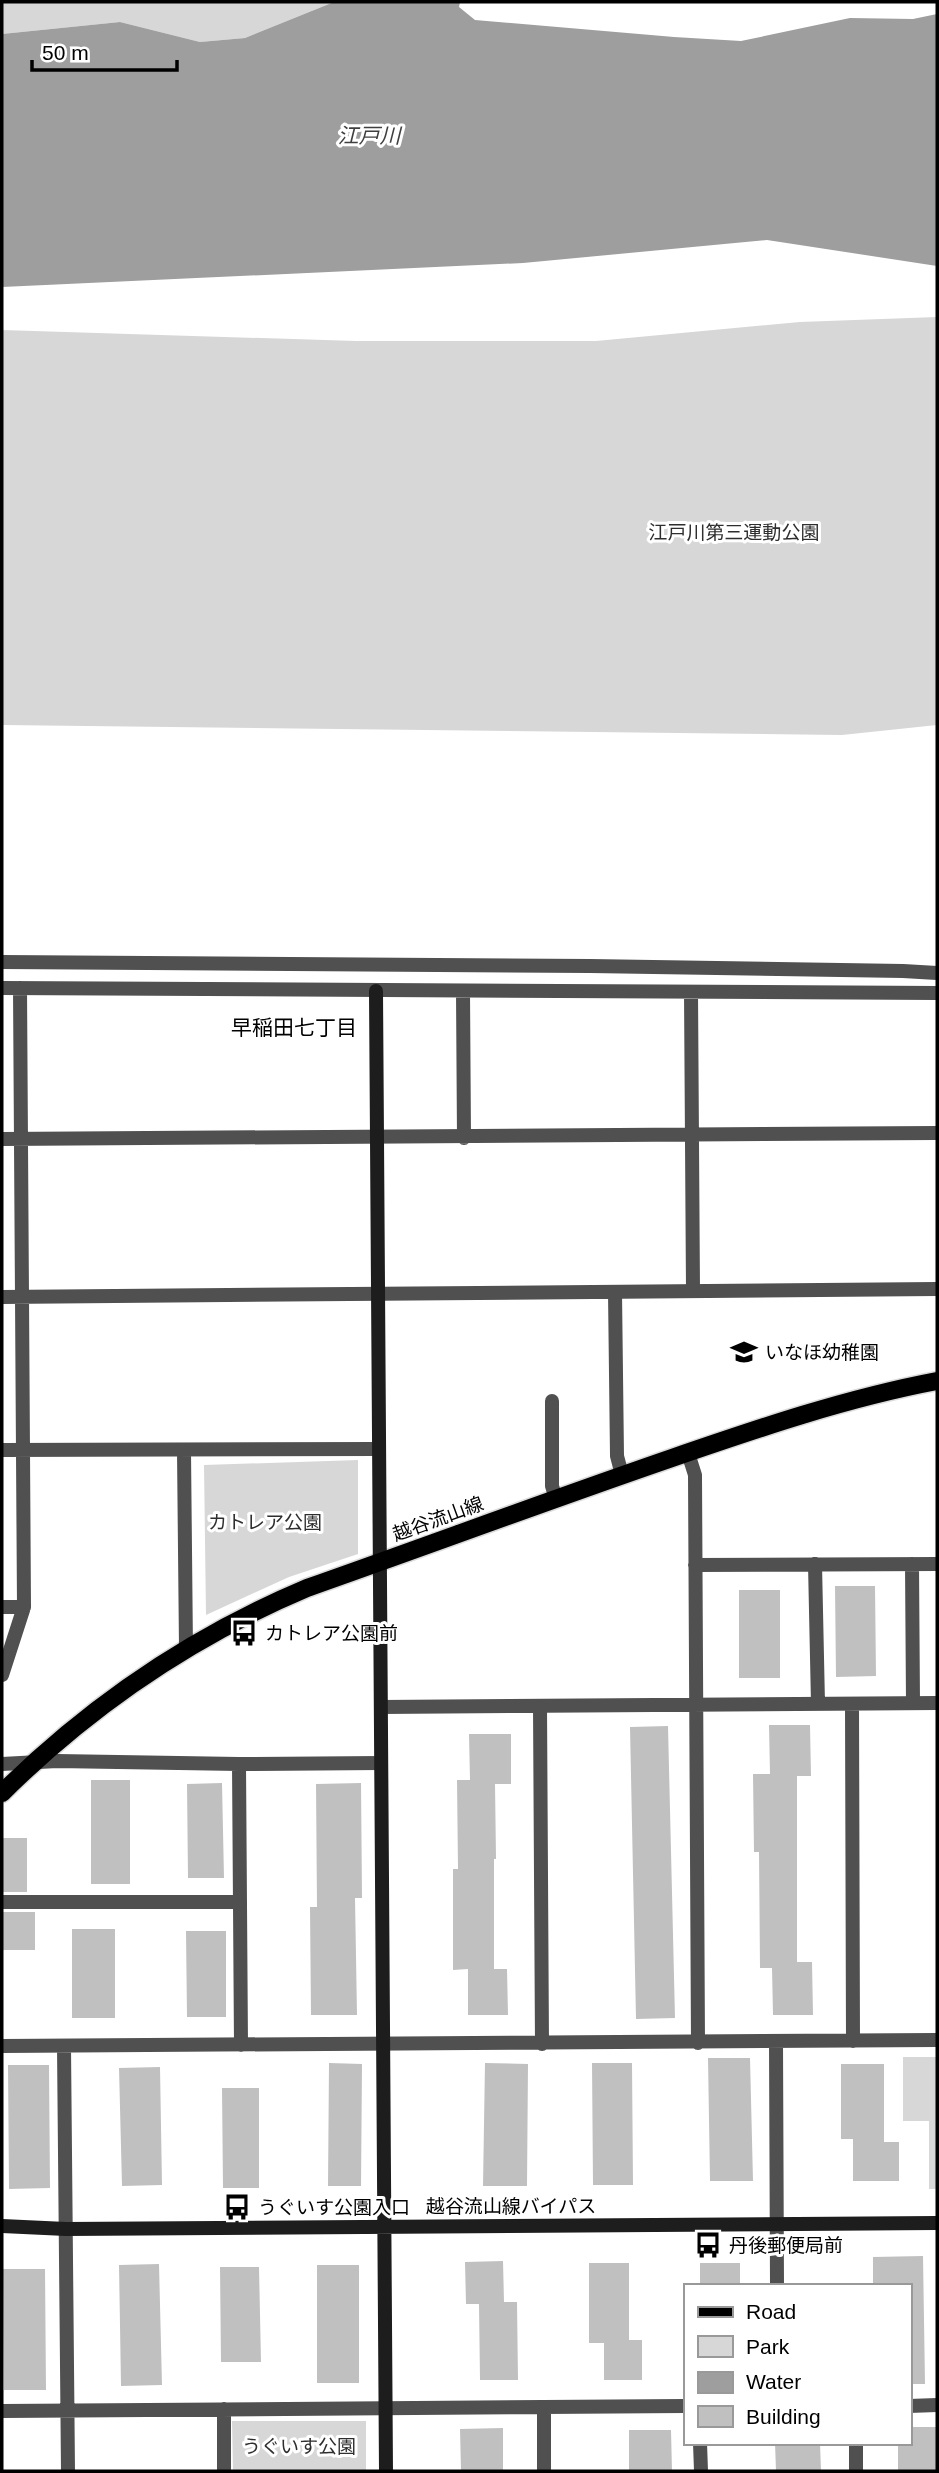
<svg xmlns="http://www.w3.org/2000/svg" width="939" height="2473" viewBox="0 0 939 2473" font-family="Helvetica,'Noto Sans JP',sans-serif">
	<rect width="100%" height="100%" fill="#fff"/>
	<path fill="#d7d7d7" d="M 2,2 L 334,2 L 245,38 L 200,42 L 120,22 L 2,34 Z
		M 937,317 L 937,725 L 842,735 L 2,725 L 2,330 L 356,341 L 596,341 L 800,322 Z
		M 358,1460 L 358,1554 L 289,1577 L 206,1615 L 204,1465 Z
		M 903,2057 L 937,2057 L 937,2189 L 929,2189 L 929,2121 L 903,2121 Z
		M 232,2421 L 366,2421 L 366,2471 L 233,2471 Z"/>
	<path fill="#9e9e9e" d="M 334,2 L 460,2 L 459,7 L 475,20 L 674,37 L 741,41 L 850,18 L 913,19 L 937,14 L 937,266 L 767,240 L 523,263 L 2,287 L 2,34 L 120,22 L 200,42 L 245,38 Z"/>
	<path fill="#c0c0c0" d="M 835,1586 L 875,1586 L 876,1676 L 836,1677 Z
		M 739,1590 L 780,1590 L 780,1678 L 739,1678 Z
		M 769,1725 L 810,1725 L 811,1776 L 797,1776 L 797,1962 L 812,1962 L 813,2015 L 773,2015 L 772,1968 L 760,1968 L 759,1852 L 754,1852 L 753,1774 L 770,1774 Z
		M 668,1726 L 675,2018 L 636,2019 L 630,1727 Z
		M 469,1734 L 511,1734 L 511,1784 L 495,1784 L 496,1859 L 494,1859 L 494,1969 L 507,1969 L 508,2015 L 468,2015 L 468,1969 L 453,1970 L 453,1869 L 458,1869 L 457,1780 L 470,1780 Z
		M 91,1780 L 130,1780 L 130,1884 L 91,1884 Z
		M 222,1783 L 224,1878 L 188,1878 L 187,1784 Z
		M 361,1783 L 362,1898 L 355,1898 L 357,2015 L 311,2015 L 310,1907 L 317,1907 L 316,1784 Z
		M 2,1838 L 27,1838 L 27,1892 L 2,1892 Z
		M 2,1912 L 35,1912 L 35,1950 L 2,1950 Z
		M 72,1929 L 115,1929 L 115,2018 L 72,2018 Z
		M 186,1931 L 226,1931 L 226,2017 L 187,2017 Z
		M 708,2058 L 750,2058 L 753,2181 L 710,2181 Z
		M 329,2063 L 362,2064 L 361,2186 L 328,2186 Z
		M 485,2063 L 528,2064 L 527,2186 L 483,2186 Z
		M 592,2063 L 632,2063 L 633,2185 L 593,2185 Z
		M 841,2064 L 884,2064 L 884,2142 L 899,2142 L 899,2181 L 853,2181 L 853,2139 L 841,2139 Z
		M 8,2065 L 49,2065 L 50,2188 L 9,2189 Z
		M 160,2067 L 162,2185 L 122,2186 L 119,2068 Z
		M 222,2088 L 259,2088 L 259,2188 L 223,2188 Z
		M 923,2256 L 925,2384 L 909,2384 L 909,2286 L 873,2286 L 873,2257 Z
		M 503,2261 L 504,2302 L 517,2302 L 518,2380 L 480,2380 L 479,2304 L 466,2304 L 465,2262 Z
		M 589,2263 L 629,2263 L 629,2340 L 642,2340 L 642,2380 L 604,2380 L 604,2343 L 589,2343 Z
		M 700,2263 L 740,2263 L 740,2286 L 700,2286 Z
		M 159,2264 L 162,2385 L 121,2386 L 119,2265 Z
		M 317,2265 L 359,2265 L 359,2383 L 317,2383 Z
		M 220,2267 L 259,2267 L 261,2362 L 221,2362 Z
		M 3,2269 L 45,2269 L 46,2390 L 4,2390 Z
		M 909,2427 L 937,2427 L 937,2471 L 898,2471 L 898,2443 L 909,2443 Z
		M 503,2428 L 503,2471 L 461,2471 L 460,2429 Z
		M 629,2430 L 671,2430 L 672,2471 L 629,2471 Z
		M 775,2443 L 820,2443 L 821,2471 L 776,2471 Z"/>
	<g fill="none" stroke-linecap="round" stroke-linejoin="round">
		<g stroke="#dbdbdb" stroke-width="21">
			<path id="primary" d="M 2,1793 C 90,1706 193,1636 307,1588 C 429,1545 550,1500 672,1458 C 759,1428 847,1398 937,1381"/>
		</g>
		<path stroke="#505050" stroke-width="14" d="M 2,962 L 590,966 L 903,971 L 937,973
			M 2,988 L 937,993
			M 463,992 L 464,1138
			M 691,992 L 693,1291
			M 2,1139 L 937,1133
			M 615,1292 L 617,1456 L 622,1475
			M 2,1297 L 937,1289
			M 552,1401 L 552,1486 L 556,1499
			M 2,1450 L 378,1449
			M 184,1451 L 186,1649
			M 688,1453 L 695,1475 L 698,2043
			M 815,1564 L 818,1704
			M 912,1564 L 913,1703
			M 695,1565 L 937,1564
			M 2,1607 L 24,1607
			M 2,1675 L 24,1607 L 20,988
			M 852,1704 L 853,2041
			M 540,1706 L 542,2044
			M 381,1707 L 937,1703
			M 2,1764 L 57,1761 L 239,1764 L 381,1763
			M 239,1764 L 241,2045
			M 2,1902 L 240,1902
			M 776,2042 L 777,2286
			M 2,2046 L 937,2040
			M 64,2047 L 68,2471
			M 909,2406 L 937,2405
			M 544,2407 L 544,2471
			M 224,2409 L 224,2471
			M 2,2411 L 685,2406
			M 700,2443 L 701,2471
			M 856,2443 L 856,2471"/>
		<path stroke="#1d1d1d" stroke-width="14" d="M 376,991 L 386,2471
			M 2,2226 L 66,2229 L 937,2223"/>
		<use href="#primary" stroke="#000" stroke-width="18"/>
	</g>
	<defs>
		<g id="school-bare" transform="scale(2.1)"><path d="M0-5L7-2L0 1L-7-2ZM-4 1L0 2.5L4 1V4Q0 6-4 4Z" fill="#000" stroke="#fff" stroke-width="2.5" paint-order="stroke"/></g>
		<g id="bus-bare" transform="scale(2.1)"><path d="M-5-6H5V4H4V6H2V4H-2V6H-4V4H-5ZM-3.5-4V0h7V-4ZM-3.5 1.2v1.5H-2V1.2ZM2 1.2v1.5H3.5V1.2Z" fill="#000" stroke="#fff" stroke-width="2.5" paint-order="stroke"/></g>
	</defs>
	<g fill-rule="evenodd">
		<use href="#school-bare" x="744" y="1352"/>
		<use href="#bus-bare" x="244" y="1633"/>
		<use href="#bus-bare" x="237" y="2207"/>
		<use href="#bus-bare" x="708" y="2245"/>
	</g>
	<g text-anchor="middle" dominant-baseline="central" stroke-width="6" stroke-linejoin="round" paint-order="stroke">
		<g font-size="19" fill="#2e2e2e" stroke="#fff">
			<text x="734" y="532">江戸川第三運動公園</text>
			<text x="265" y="1522">カトレア公園</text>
			<text x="299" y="2446">うぐいす公園</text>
		</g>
		<g font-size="19" fill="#000" stroke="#fff" text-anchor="start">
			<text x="765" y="1352">いなほ幼稚園</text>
			<text x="265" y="1633">カトレア公園前</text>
			<text x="258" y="2207">うぐいす公園入口</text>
			<text x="729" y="2245">丹後郵便局前</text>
		</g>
		<g font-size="19" fill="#000" stroke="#fff">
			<text transform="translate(438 1519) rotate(-20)">越谷流山線</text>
			<text x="511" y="2206">越谷流山線バイパス</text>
		</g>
		<g font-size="21" font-style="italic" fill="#3f3f3f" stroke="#fff">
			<text x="369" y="135">江戸川</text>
		</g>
		<g font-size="21" fill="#000" stroke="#fff">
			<text x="294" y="1027">早稲田七丁目</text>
		</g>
	</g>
	<rect width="939" height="2473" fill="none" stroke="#000000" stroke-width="7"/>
	<rect x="684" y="2284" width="228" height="161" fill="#ffffff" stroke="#999999" stroke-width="2"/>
	<rect x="698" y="2307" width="35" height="10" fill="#000000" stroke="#999999" stroke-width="2"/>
	<text x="746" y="2319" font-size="21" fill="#000000">Road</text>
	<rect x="698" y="2336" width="35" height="21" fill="#d7d7d7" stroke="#999999" stroke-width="2"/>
	<text x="746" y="2354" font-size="21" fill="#000000">Park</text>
	<rect x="698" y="2372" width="35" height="21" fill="#9e9e9e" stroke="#999999" stroke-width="2"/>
	<text x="746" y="2389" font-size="21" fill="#000000">Water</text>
	<rect x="698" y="2406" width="35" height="21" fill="#c0c0c0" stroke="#999999" stroke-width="2"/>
	<text x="746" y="2424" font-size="21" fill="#000000">Building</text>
	<path d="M32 60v10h145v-10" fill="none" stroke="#000000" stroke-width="3.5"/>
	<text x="42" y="60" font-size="21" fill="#000000" stroke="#ffffff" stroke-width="5" paint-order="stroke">50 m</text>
</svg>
